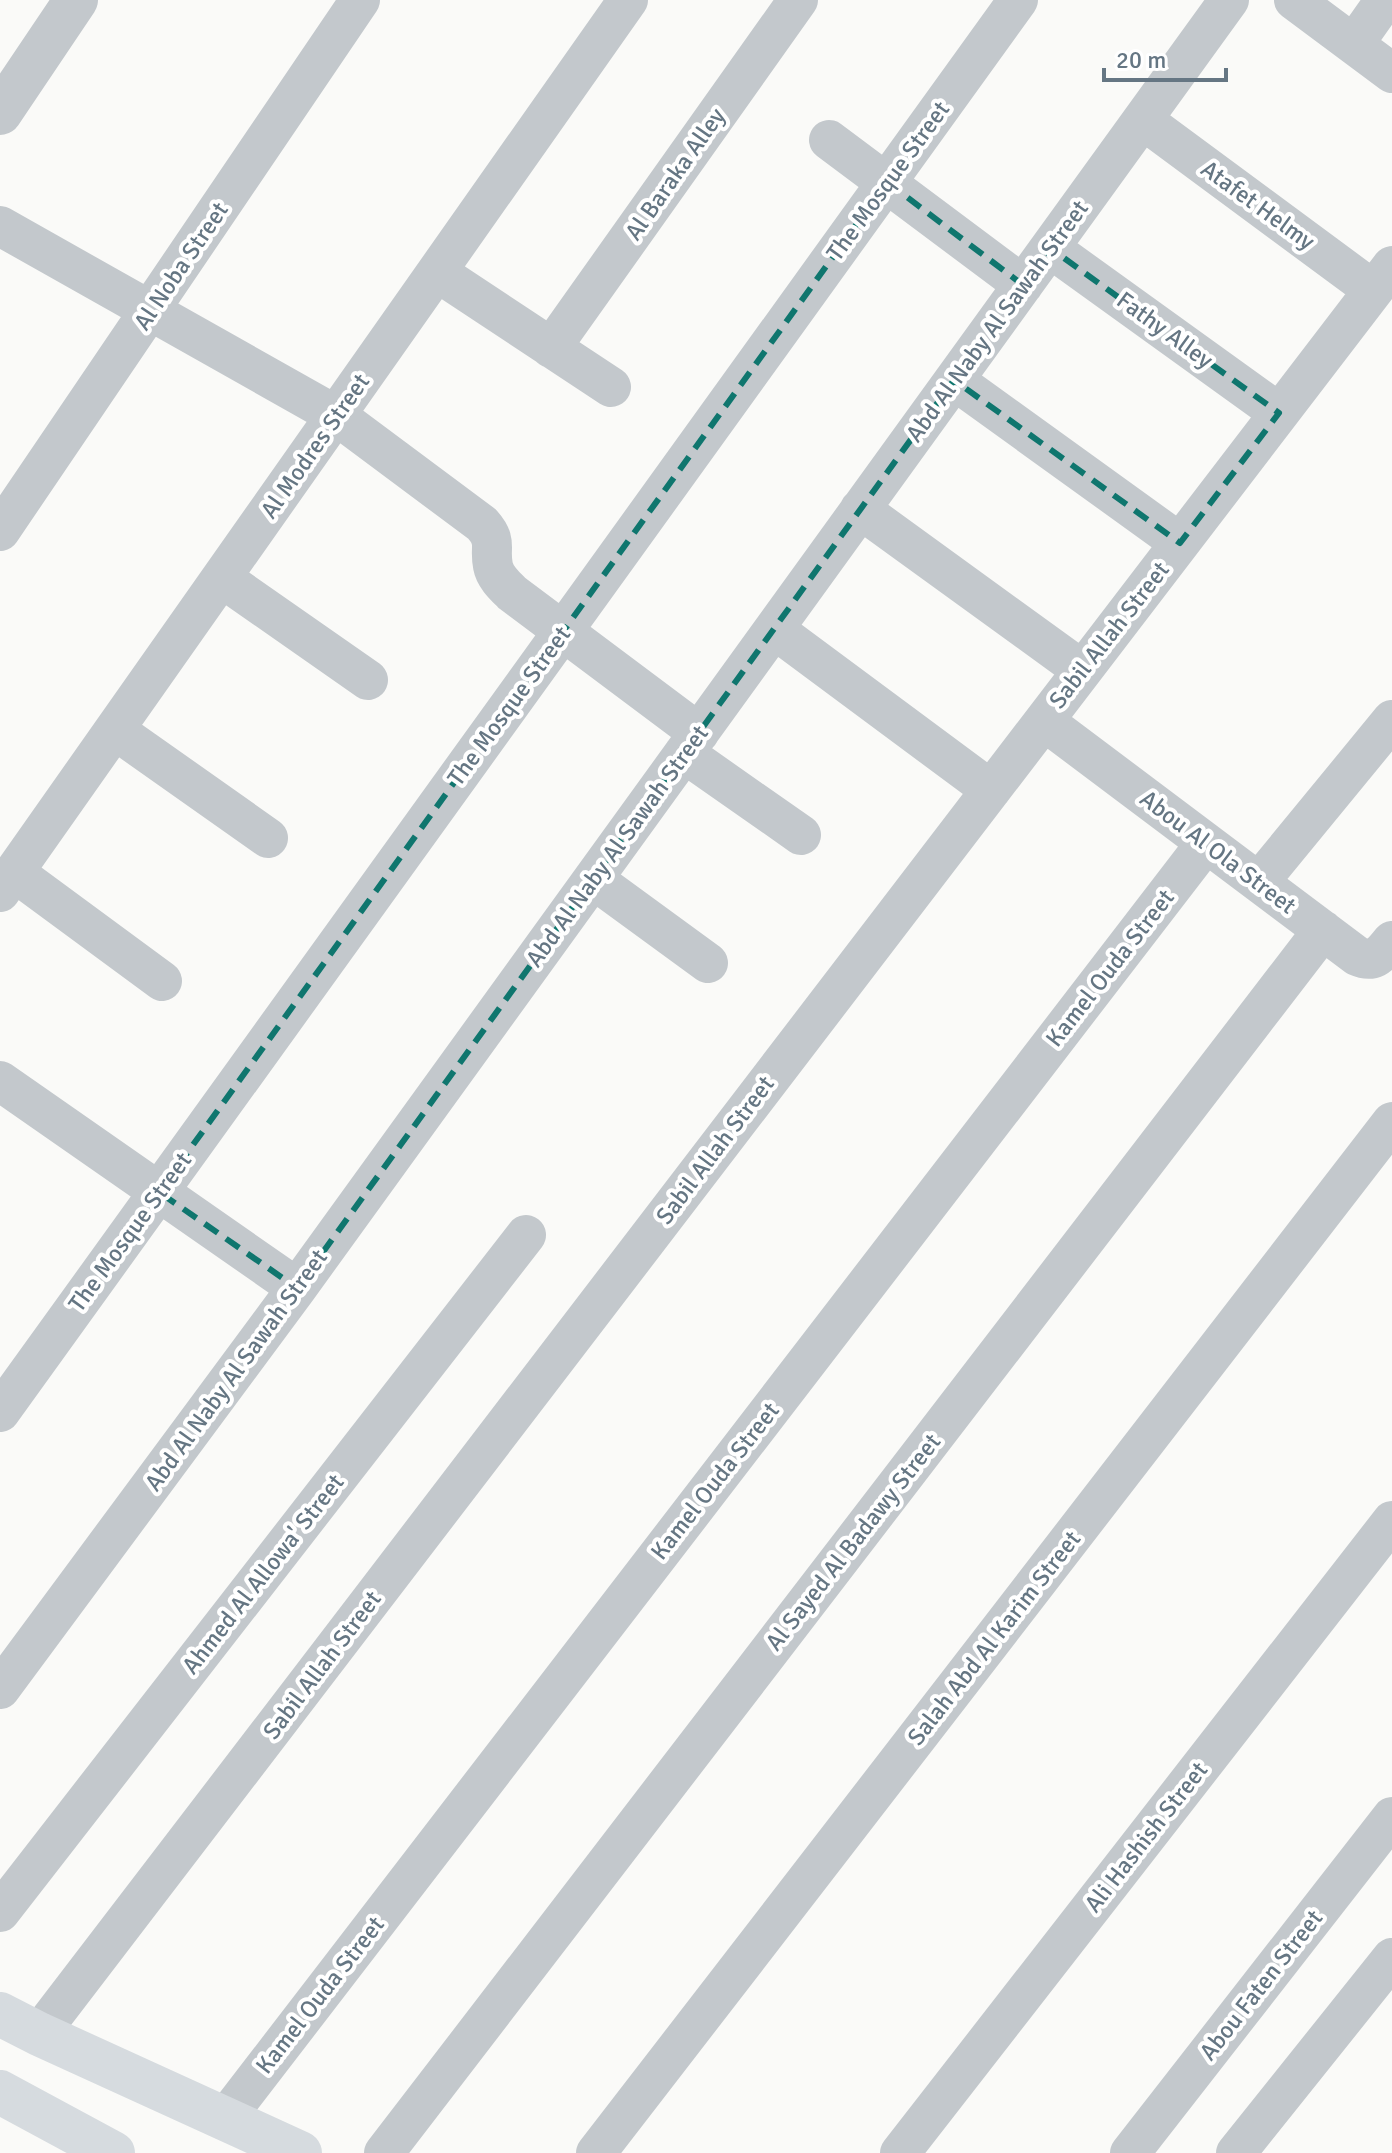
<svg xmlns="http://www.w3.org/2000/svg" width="1392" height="2153" viewBox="0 0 1392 2153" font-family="Signika,sans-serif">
	<rect width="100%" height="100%" fill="#fafaf8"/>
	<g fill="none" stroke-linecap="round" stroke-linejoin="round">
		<path stroke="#c3c8cc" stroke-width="40" d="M 1294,0 L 1392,73
			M 1354,44 L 1385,0
			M 1143,120 L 1373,290
			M 829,140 L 1023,285
			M 0,226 L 337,416 L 482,524 C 498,542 489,547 493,566 C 495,577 505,586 512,593 L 699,733
			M 1050,248 L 1279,413
			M 437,272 L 611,387
			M 551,348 L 798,0
			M 954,380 L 1180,543
			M 860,509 L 1082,670
			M 0,531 L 360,0
			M 222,578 L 368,680
			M 774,629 L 991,790
			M 1044,721 L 1357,956 C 1375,964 1381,954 1392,941
			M 115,730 L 268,838
			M 684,753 L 801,835
			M 14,872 L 162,981
			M 593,879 L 708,963
			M 1259,882 L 1392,720
			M 0,892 L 628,0
			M 0,1081 L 297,1288
			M 0,1412 L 1018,0
			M 0,1689 L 297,1288 L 1229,0
			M 0,1912 L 526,1235
			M 39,2034 L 1392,266
			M 224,2120 L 1206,843
			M 384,2153 L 1323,930
			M 596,2153 L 1392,1122
			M 900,2153 L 1392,1521
			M 1130,2153 L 1392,1817
			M 1236,2153 L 1392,1958"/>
		<path stroke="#c3c8cc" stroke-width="44" d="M 0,113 L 76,0"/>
		<path stroke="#d6dbdf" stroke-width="44" d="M 0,2014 L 39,2034 L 300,2153
			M 0,2092 L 113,2153"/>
	</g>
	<path fill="none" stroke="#0f766e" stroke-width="6" stroke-dasharray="16 10" stroke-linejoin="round" d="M 887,182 L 1023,285 L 1050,248 L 1279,413 L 1180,543 L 954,380 L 297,1288 L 159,1192 Z"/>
	<g text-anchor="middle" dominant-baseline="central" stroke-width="8" stroke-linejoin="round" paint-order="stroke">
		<g font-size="24" fill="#657683" stroke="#fff">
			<text transform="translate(675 174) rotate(-55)">Al Baraka Alley</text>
			<text transform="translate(888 181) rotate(-54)">The Mosque Street</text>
			<text transform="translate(1258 205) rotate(36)">Atafet Helmy</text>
			<text transform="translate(181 266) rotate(-56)">Al Noba Street</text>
			<text transform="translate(997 321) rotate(-54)">Abd Al Naby Al Sawah Street</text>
			<text transform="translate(1165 330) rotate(36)">Fathy Alley</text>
			<text transform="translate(315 446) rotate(-55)">Al Modres Street</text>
			<text transform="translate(1109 635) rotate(-52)">Sabil Allah Street</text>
			<text transform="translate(509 706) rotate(-54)">The Mosque Street</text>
			<text transform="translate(617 846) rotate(-54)">Abd Al Naby Al Sawah Street</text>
			<text transform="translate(1218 852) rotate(37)">Abou Al Ola Street</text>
			<text transform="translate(1110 968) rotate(-52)">Kamel Ouda Street</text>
			<text transform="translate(715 1150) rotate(-53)">Sabil Allah Street</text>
			<text transform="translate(130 1232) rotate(-54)">The Mosque Street</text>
			<text transform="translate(236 1370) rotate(-54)">Abd Al Naby Al Sawah Street</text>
			<text transform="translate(715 1481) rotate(-52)">Kamel Ouda Street</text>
			<text transform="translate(853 1542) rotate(-52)">Al Sayed Al Badawy Street</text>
			<text transform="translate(263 1574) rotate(-52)">Ahmed Al Allowa' Street</text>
			<text transform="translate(994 1638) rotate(-52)">Salah Abd Al Karim Street</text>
			<text transform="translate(322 1665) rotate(-53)">Sabil Allah Street</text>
			<text transform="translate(1146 1837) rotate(-52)">Ali Hashish Street</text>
			<text transform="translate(1261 1985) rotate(-52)">Abou Faten Street</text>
			<text transform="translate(320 1995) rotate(-52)">Kamel Ouda Street</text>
		</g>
	</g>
	<path d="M1104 68v12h122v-12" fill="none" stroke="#657683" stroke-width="4"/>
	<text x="1116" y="68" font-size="24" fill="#657683" stroke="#ffffff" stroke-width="6" paint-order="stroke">20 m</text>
</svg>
